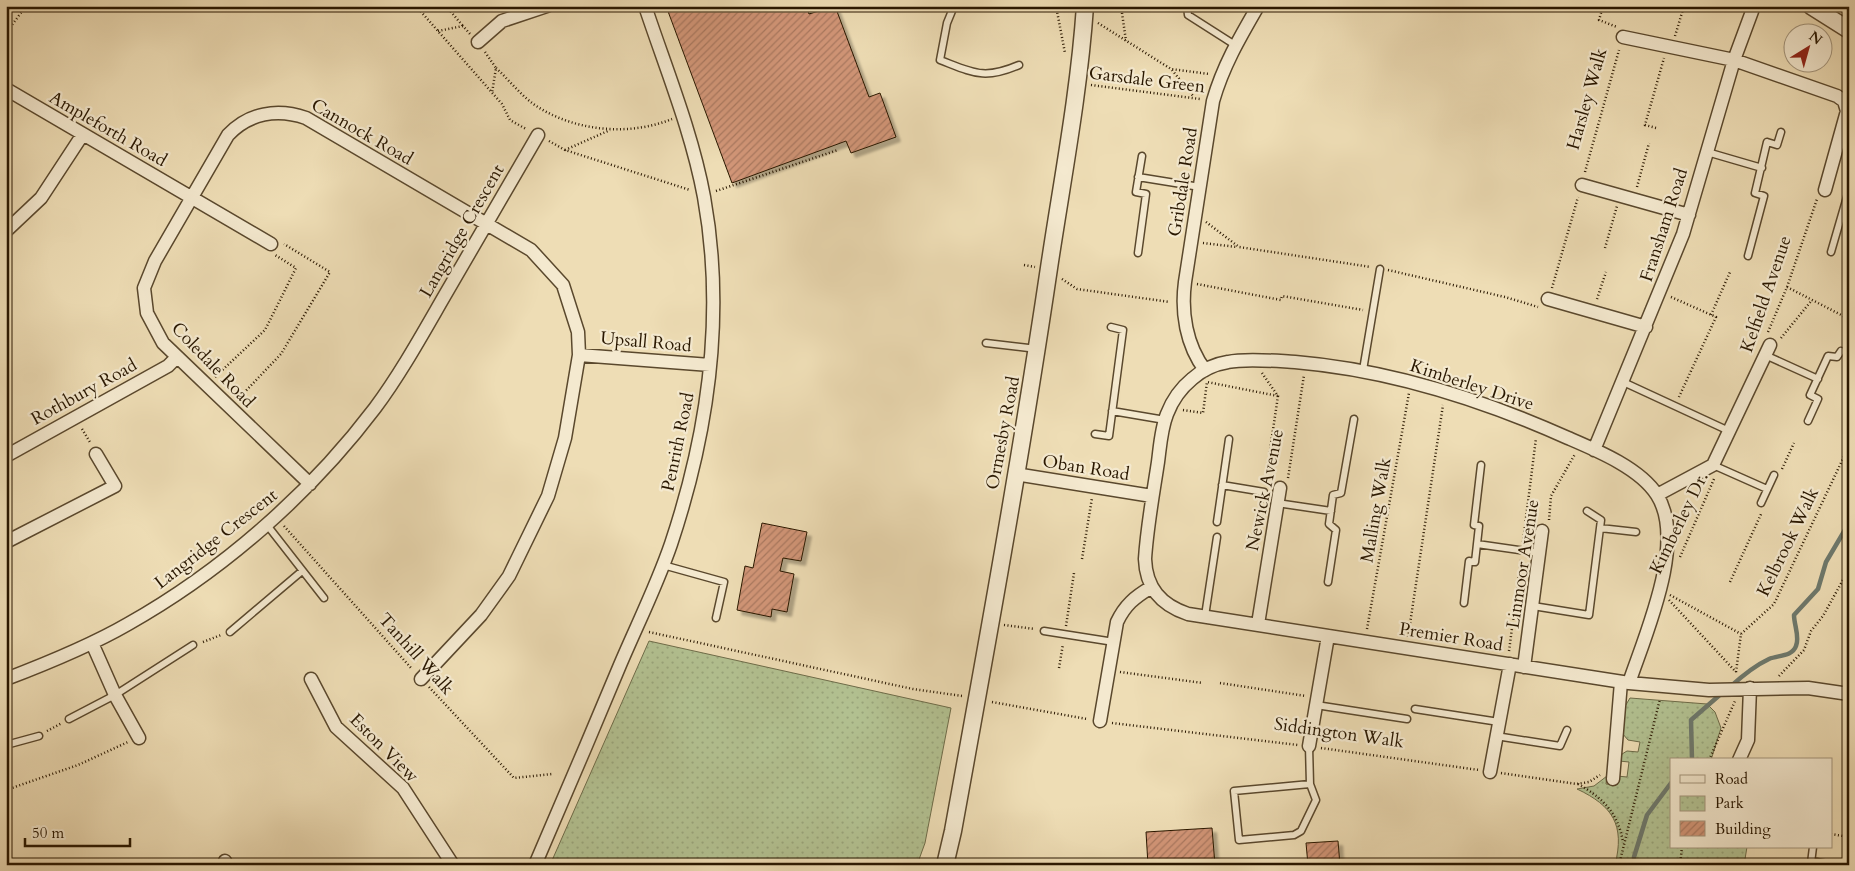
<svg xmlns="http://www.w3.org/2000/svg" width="1855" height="871" viewBox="0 0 1855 871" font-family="Cardo,serif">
	<defs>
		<pattern id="park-dots" width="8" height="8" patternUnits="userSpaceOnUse" patternTransform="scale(1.25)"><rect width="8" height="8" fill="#b3c292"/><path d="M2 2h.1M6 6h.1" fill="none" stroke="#9aa67c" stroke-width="1.8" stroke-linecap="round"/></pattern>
		<pattern id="building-hatch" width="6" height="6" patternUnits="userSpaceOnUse" patternTransform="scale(1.25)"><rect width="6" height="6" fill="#d29678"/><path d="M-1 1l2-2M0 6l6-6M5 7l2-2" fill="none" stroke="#aa7960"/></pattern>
		<filter id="shadow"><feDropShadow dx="4.5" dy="4.5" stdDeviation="1" flood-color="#0004"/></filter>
	</defs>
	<rect width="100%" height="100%" fill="#eeddb5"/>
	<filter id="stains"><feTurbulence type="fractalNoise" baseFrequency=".004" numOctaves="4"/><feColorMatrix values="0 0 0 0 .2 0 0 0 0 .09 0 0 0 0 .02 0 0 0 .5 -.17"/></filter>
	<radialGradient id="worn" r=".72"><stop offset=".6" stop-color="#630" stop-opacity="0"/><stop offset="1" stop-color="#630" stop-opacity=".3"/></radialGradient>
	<path fill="url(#park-dots)" stroke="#6e6c49" d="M 649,641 L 951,708 L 925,843 L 917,865 L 550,865 Z
		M 1630,698 L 1707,704 L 1715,712 L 1721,728 L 1711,760 L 1671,760 L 1671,847 L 1747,847 L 1744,865 L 1615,865 C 1625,825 1613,806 1577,789 L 1594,786 L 1607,776 L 1606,784 L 1616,785 L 1617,776 L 1627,777 L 1629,762 L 1619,761 L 1622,754 L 1627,751 L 1638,752 L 1640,742 L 1628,740 L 1622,733 L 1624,708 Z"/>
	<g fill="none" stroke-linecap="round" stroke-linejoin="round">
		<path stroke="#6e796d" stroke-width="4.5" d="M 1730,687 C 1742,676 1754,666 1769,659 C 1778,655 1792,657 1796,646 C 1800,637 1794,625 1794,615 L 1818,589 L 1826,562 L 1849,523
			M 1692,760 L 1691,720 L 1722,693
			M 1634,865 L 1634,857 L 1647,815 L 1671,783"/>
	</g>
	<path fill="url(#building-hatch)" stroke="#291700" filter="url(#shadow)" d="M 666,6 L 806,6 L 809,14 L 835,6 L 869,97 L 880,93 L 896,137 L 851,153 L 846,141 L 732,183 Z
		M 1849,218 L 1849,236 L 1845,234 Z
		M 762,523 L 807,532 L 801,561 L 783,558 L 780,571 L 794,574 L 787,612 L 772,609 L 771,617 L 737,610 L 745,566 L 753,568 Z
		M 1212,828 L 1215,865 L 1148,865 L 1146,832 Z
		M 1338,841 L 1340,865 L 1308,865 L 1306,843 Z"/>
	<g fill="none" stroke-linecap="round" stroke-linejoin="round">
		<g stroke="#5a482d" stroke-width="9">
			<path id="service" d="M 954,6 L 947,23 L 940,60 C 974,73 984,80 1019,65
				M 1187,6 L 1188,15 L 1235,45
				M 1707,152 L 1762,168
				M 1138,177 L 1200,187
				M 1831,252 L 1849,190
				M 1138,253 L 1146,194 L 1136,192 L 1142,156
				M 1748,256 L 1764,196 L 1755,193 L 1767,142 L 1777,145 L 1781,132
				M 986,343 L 1037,349
				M 1765,355 L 1818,379
				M 1363,370 L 1380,269
				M 1621,381 L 1729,431
				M 1112,411 L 1165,420
				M 1808,421 L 1818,399 L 1810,395 L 1828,356 L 1837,357 L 1841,351
				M 1095,434 L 1109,436 L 1123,330 L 1111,327
				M 1713,465 L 1767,489
				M 1222,485 L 1264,492
				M 1277,503 L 1331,511
				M 1761,503 L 1774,475
				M 1217,522 L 1229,439
				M 267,525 L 324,598
				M 1600,528 L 1636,532
				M 1477,544 L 1540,553
				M 663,565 L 724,582 L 716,618
				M 1328,582 L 1336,530 L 1329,524 L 1333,495 L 1341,493 L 1354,419
				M 1464,603 L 1469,561 L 1475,562 L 1479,526 L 1474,525 L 1481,465
				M 1533,606 L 1589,615 L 1601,520 L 1587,511
				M 1205,616 L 1217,537
				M 1044,631 L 1114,642
				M 230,632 L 302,571
				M 1316,705 L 1407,719
				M 1415,709 L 1499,722
				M 69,719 L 115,695 L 193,645
				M 1496,736 L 1560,746 L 1567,730
				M 6,745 L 39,736
				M 1309,746 L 1310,784 L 1316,800 L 1301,831 L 1294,835 L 1239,840 L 1234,791 L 1310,784
				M 1811,861 L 1833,865
				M 1811,863 L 1813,847"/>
		</g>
		<g stroke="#5a482d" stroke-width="15">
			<path id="minor" d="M 1623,37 L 1734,60 L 1837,96 L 1844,101 L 1847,111 L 1825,190
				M 478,42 L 502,21 L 547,6
				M 6,89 L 271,244
				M 1582,185 L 1689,215
				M 6,231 L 41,198 L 83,134
				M 1548,299 L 1646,327
				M 579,355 L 710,365
				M 1205,370 C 1186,345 1181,312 1185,282 L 1213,101 C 1223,66 1240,37 1258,6
				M 1594,450 L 1683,234 L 1734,60 L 1754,6
				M 6,456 L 168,366 L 177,357
				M 1015,474 L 1152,496
				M 310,484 L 163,343 L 147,313 L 144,288 L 155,261 L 228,135 C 249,113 277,108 306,118 L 531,250 L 563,285 L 578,332 L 579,355 L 565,438 L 548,496 L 509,576 L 481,615 L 421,679
				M 1657,495 L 1713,465 L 1770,345
				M 6,542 L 115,486 L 96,454
				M 1258,624 L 1280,488
				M 92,643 L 115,695 L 139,738
				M 1524,667 L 1542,531
				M 6,679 C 48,663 90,646 128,624 C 222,571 310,494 375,408 C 401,373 423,333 445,295 C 476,242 507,188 538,135
				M 311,679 L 336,727 L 403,788 L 453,865
				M 1629,683 C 1645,635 1687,542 1657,495 C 1640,468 1596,450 1568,438 C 1481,399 1390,370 1295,362 C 1276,361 1246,358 1228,362 C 1215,364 1202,370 1192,379 C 1181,388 1172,401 1167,414 C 1161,429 1160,447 1158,462 C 1153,495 1147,527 1145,559 C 1146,588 1161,605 1188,614 L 1629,683 L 1709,690 L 1808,688 L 1849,694
				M 1100,721 L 1117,622 C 1125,605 1135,597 1150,588
				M 1309,746 L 1328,636
				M 1739,760 L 1748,740 L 1750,688
				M 1490,772 L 1510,664
				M 1613,779 L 1621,682
				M 225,861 L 227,865
				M 535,865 C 564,798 592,732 620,665 C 637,625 657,585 671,544 C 708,433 725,313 704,197 C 692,132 666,69 645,6"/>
		</g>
		<g stroke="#5a482d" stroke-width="19">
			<path id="tertiary" d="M 1811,6 L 1849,30
				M 945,865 L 953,831 C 987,644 1021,457 1049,268 C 1062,181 1079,94 1085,6"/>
		</g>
		<path stroke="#291700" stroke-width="2.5" stroke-dasharray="1 2.5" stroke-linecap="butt" d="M 416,6 L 502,104 L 510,120 L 526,129
			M 446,6 L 463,26
			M 1056,6 L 1065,53
			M 1121,6 L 1126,41
			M 1603,6 L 1599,20 L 1617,27
			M 1098,23 L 1171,69 L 1209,74
			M 438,31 L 463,26 L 470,34
			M 6,33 L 26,6
			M 1675,36 L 1684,6
			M 485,52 L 496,68 L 492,93
			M 496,68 C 508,79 519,93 532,103 C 571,131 628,137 672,119
			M 1172,70 L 1194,97
			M 1091,85 L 1200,99
			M 1656,128 L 1645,125 L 1664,58
			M 549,141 L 565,150 L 690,190
			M 565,150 L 610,130
			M 1585,172 L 1619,50
			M 1637,187 L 1649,143
			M 716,191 L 838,150
			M 1206,222 L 1239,247 L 1371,267
			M 1203,243 L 1237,247
			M 1605,248 L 1617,206
			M 1024,265 L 1035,267
			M 1388,270 L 1505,297 L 1538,307
			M 1062,279 L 1077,289 L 1170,302
			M 1197,284 L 1281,300 L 1282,296 L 1363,310
			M 1787,287 L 1849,319
			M 1552,288 L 1578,197
			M 1671,297 L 1716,317 L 1678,399
			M 1597,299 L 1606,272
			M 1711,315 L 1730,272
			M 1768,332 L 1787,287 L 1817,199
			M 1781,338 L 1812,300
			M 1262,373 L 1278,396 L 1265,484
			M 215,377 L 265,330 L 296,268 L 275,255
			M 239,398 L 281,354 L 330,272 L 284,244
			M 1183,410 L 1203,413 L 1207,382 L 1278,396
			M 82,429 L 91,444
			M 1782,469 L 1794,443
			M 1288,478 L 1304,375
			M 1549,520 L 1551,496 L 1575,454
			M 284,526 L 412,669
			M 1523,542 L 1536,438
			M 1255,551 L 1263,502
			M 1680,557 L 1714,479
			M 1082,559 L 1092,498
			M 1730,582 L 1762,512
			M 1670,595 L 1741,634
			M 1669,600 L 1736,672
			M 1004,625 L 1035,629
			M 1066,626 L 1074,573
			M 1367,629 L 1409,393
			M 649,632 L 913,689 L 962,696
			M 1408,637 L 1443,405
			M 203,642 L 221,635
			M 1509,651 L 1521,560
			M 1059,668 L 1063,644
			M 1120,672 L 1203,683
			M 1736,672 L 1741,634 L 1774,604 L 1849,446
			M 1779,676 L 1804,650 L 1811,631 L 1823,616 L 1849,569
			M 1220,683 L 1306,696
			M 429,687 L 514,778 L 552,774
			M 992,702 L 1087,719
			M 1112,723 L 1298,745
			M 47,731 L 62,723
			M 1321,748 L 1479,770
			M 1709,760 L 1735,701
			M 1501,773 L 1577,784 L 1589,782 L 1600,775
			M 1578,784 C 1603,798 1618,813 1623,842
			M 6,790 L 78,765 L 128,742
			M 1831,834 L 1849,837
			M 1619,865 L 1660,699
			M 1680,865 L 1682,847"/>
		<use href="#service" stroke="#f4e9cf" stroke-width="6"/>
		<use href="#minor" stroke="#f4e9cf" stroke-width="12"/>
		<use href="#tertiary" stroke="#f4e9cf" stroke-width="16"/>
	</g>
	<g text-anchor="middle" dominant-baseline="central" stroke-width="4.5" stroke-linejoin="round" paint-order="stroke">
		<g font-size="18" fill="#291700" stroke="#f4e9cf">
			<text transform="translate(1147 80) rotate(7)">Garsdale Green</text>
			<text transform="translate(1587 99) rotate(-74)">Harsley Walk</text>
			<text transform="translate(108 129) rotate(30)">Ampleforth Road</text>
			<text transform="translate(362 132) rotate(30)">Cannock Road</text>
			<text transform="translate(1183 182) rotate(-81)">Gribdale Road</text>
			<text transform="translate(1664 225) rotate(-72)">Fransham Road</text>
			<text transform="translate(462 231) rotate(-60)">Langridge Crescent</text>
			<text transform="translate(1766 294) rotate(-71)">Kelfield Avenue</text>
			<text transform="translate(646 342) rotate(5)">Upsall Road</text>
			<text transform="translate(213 365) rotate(46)">Coledale Road</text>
			<text transform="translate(1472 385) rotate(18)">Kimberley Drive</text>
			<text transform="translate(84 392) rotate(-29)">Rothbury Road</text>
			<text transform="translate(1003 433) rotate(-79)">Ormesby Road</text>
			<text transform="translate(678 442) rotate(-78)">Penrith Road</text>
			<text transform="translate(1086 468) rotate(9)">Oban Road</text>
			<text transform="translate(1265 490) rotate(-78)">Newick Avenue</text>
			<text transform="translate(1376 510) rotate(-80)">Malling Walk</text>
			<text transform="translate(1679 523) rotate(-64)">Kimberley Dr.</text>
			<text transform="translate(216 539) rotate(-38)">Langridge Crescent</text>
			<text transform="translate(1788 542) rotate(-64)">Kelbrook Walk</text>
			<text transform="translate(1523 564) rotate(-81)">Linmoor Avenue</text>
			<text transform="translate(1451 637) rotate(9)">Premier Road</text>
			<text transform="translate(416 654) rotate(48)">Tanhill Walk</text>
			<text transform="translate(1339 733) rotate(8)">Siddington Walk</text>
			<text transform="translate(384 748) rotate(45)">Eston View</text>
		</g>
	</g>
	<rect width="1855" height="871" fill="none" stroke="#eeddb5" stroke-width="25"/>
	<rect x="8" y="8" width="1840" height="856" fill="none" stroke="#291700" stroke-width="2.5"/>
	<rect x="12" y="12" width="1830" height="846" fill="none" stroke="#291700"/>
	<rect x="1670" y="758" width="162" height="90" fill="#f4e9cf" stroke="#a3957c"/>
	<rect x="1680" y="775" width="25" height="8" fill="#f4e9cf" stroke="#a3957c"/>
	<text x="1715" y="784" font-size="15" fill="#291700">Road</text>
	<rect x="1680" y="796" width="25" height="15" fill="url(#park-dots)" stroke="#a3957c"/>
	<text x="1715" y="808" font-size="15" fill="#291700">Park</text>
	<rect x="1680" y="821" width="25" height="15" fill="url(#building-hatch)" stroke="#a3957c"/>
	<text x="1715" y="834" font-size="15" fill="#291700">Building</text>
	<g transform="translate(1808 48) rotate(37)"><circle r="24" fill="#f4e9cf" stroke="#a3957c"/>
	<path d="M0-4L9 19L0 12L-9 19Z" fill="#8f2418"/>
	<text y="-8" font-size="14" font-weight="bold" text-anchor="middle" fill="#291700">N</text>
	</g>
	<path d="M25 838v8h105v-8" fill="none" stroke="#291700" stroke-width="2.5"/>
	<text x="32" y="838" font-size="15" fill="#291700" stroke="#f4e9cf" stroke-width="4" paint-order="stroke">50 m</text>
	<rect width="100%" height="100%" filter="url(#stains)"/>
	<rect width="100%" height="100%" fill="url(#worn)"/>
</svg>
